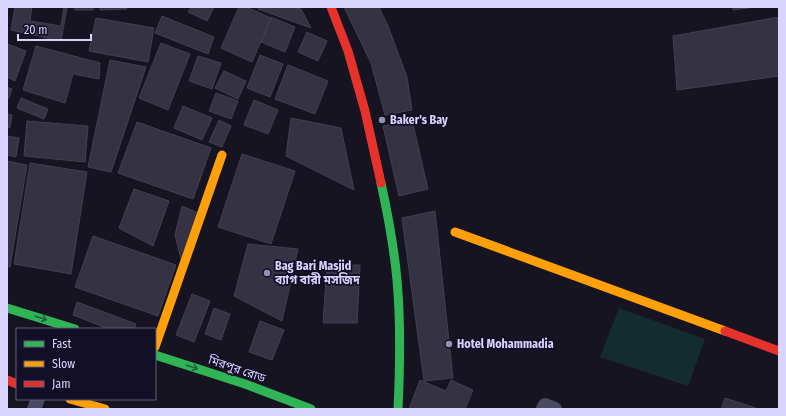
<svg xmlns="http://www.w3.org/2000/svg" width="786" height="416" viewBox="0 0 786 416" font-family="'Fira Sans Condensed','Noto Sans Bengali',sans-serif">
	<rect width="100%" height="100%" fill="#161421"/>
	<path fill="#132c2d" d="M 619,308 L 705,339 L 688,386 L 600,357 Z"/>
	<path fill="#343243" stroke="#433f54" d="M 15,7 L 32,7 L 30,21 L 61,26 L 64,7 L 67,7 L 61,41 L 11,30 Z
		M 75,7 L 93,7 L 93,10 L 75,10 Z
		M 100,7 L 126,7 L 127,9 L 100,10 Z
		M 191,7 L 214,7 L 207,21 L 188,12 Z
		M 239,7 L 246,7 L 271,18 L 252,62 L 221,48 Z
		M 259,7 L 288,7 L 301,9 L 311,28 L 258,9 Z
		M 344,7 L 379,7 L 388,26 L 407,77 L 412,110 L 385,115 L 371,63 Z
		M 733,7 L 756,7 L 733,10 Z
		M 162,16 L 214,37 L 208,54 L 155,33 Z
		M 271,17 L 295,27 L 285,52 L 261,42 Z
		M 779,17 L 779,76 L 677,90 L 673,36 Z
		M 96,18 L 154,28 L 148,62 L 89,51 Z
		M 307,32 L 327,41 L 318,61 L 298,52 Z
		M 161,43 L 190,54 L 168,110 L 139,98 Z
		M 7,44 L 26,51 L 15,81 L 7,77 Z
		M 36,46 L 100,63 L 99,79 L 73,74 L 65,103 L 23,90 Z
		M 260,55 L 283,64 L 270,97 L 247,88 Z
		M 198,56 L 221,63 L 212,89 L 189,81 Z
		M 110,60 L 146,67 L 111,172 L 88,167 Z
		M 288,65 L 328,81 L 315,114 L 275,99 Z
		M 224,71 L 246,81 L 238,99 L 215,88 Z
		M 7,87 L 12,89 L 9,98 L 7,98 Z
		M 216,93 L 238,101 L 231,119 L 209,111 Z
		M 21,98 L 48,109 L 44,119 L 17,108 Z
		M 254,100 L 278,110 L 268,134 L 244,125 Z
		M 183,106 L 212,118 L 202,140 L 174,128 Z
		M 7,114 L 12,115 L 10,128 L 7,127 Z
		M 291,118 L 341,128 L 354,190 L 286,156 Z
		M 219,120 L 231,126 L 222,147 L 209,142 Z
		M 412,120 L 428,189 L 399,196 L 383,126 Z
		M 27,121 L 88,126 L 85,162 L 24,156 Z
		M 137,122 L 211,148 L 193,199 L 118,173 Z
		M 7,136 L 19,138 L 16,157 L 7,155 Z
		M 242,154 L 295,171 L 271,244 L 218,227 Z
		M 7,161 L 27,165 L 10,267 L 7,266 Z
		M 30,163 L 87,172 L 71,274 L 14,264 Z
		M 134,189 L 169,201 L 153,246 L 119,228 Z
		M 182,206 L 203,215 L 182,263 L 175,235 Z
		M 435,211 L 453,378 L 424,381 L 402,218 Z
		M 93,236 L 176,265 L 158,316 L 75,287 Z
		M 248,244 L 298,249 L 282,321 L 234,296 Z
		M 327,265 L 360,265 L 357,323 L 323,323 Z
		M 192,294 L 210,301 L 194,342 L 176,335 Z
		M 77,302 L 136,324 L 134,329 L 109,329 L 73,315 Z
		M 214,308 L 230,314 L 221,340 L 205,334 Z
		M 260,321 L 284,330 L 272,360 L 249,352 Z
		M 420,380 L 446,391 L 451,380 L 473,390 L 465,409 L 409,409 Z
		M 725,398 L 756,408 L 721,409 Z"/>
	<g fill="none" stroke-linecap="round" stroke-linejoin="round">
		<path stroke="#4a4962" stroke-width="14" d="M 34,409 L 38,399
			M 543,409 L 545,405 L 555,409"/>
		<path stroke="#30b455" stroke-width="9" d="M 381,183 C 388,215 394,247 397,280 C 401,323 400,366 398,409
			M 7,308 L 75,329
			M 155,355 L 245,384 L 311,409"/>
		<path stroke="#ff9f0a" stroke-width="9" d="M 455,232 L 725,331
			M 155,347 L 222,155
			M 70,399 L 105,409"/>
		<path stroke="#e5322d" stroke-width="9" d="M 331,7 L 348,51 L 365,111 L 381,183
			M 725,331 L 779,351
			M 7,380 L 17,384"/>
	</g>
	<defs><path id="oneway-shaft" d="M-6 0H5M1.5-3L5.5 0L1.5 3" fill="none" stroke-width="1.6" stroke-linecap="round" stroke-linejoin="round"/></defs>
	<g stroke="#22623e">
		<use href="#oneway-shaft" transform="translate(41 318) rotate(18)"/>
		<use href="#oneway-shaft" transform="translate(192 367) rotate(18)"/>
	</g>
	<g fill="#9591b1" stroke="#130f26" stroke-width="1.5">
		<circle cx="382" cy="120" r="4"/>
		<circle cx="267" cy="273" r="4"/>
		<circle cx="449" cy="344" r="4"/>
	</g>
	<g text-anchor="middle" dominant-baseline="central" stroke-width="3.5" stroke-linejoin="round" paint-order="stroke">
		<g font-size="12" font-weight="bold" fill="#d9d4ff" stroke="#130f26" text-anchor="start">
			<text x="390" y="120">Baker's Bay</text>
			<text x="275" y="266">Bag Bari Masjid<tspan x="275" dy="14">ব্যাগ বারী মসজিদ</tspan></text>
			<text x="457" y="344">Hotel Mohammadia</text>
		</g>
		<g font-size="12" fill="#d9d4ff" stroke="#130f26">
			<text transform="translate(237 369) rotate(19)">মিরপুর রোড</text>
		</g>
	</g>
	<rect width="786" height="416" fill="none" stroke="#d9d4ff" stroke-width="16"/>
	<rect x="16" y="328" width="140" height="72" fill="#130f26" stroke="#625e7d"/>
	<rect x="24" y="341" width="20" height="6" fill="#30b455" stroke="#625e7d"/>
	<text x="52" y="348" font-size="12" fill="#d9d4ff">Fast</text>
	<rect x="24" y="361" width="20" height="6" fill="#ff9f0a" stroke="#625e7d"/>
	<text x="52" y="368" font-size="12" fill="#d9d4ff">Slow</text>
	<rect x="24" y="381" width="20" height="6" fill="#e5322d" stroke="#625e7d"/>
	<text x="52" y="388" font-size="12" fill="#d9d4ff">Jam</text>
	<path d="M18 34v6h73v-6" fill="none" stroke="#d9d4ff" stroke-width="2"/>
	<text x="24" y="34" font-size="12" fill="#d9d4ff" stroke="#130f26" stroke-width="3" paint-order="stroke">20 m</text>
</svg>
